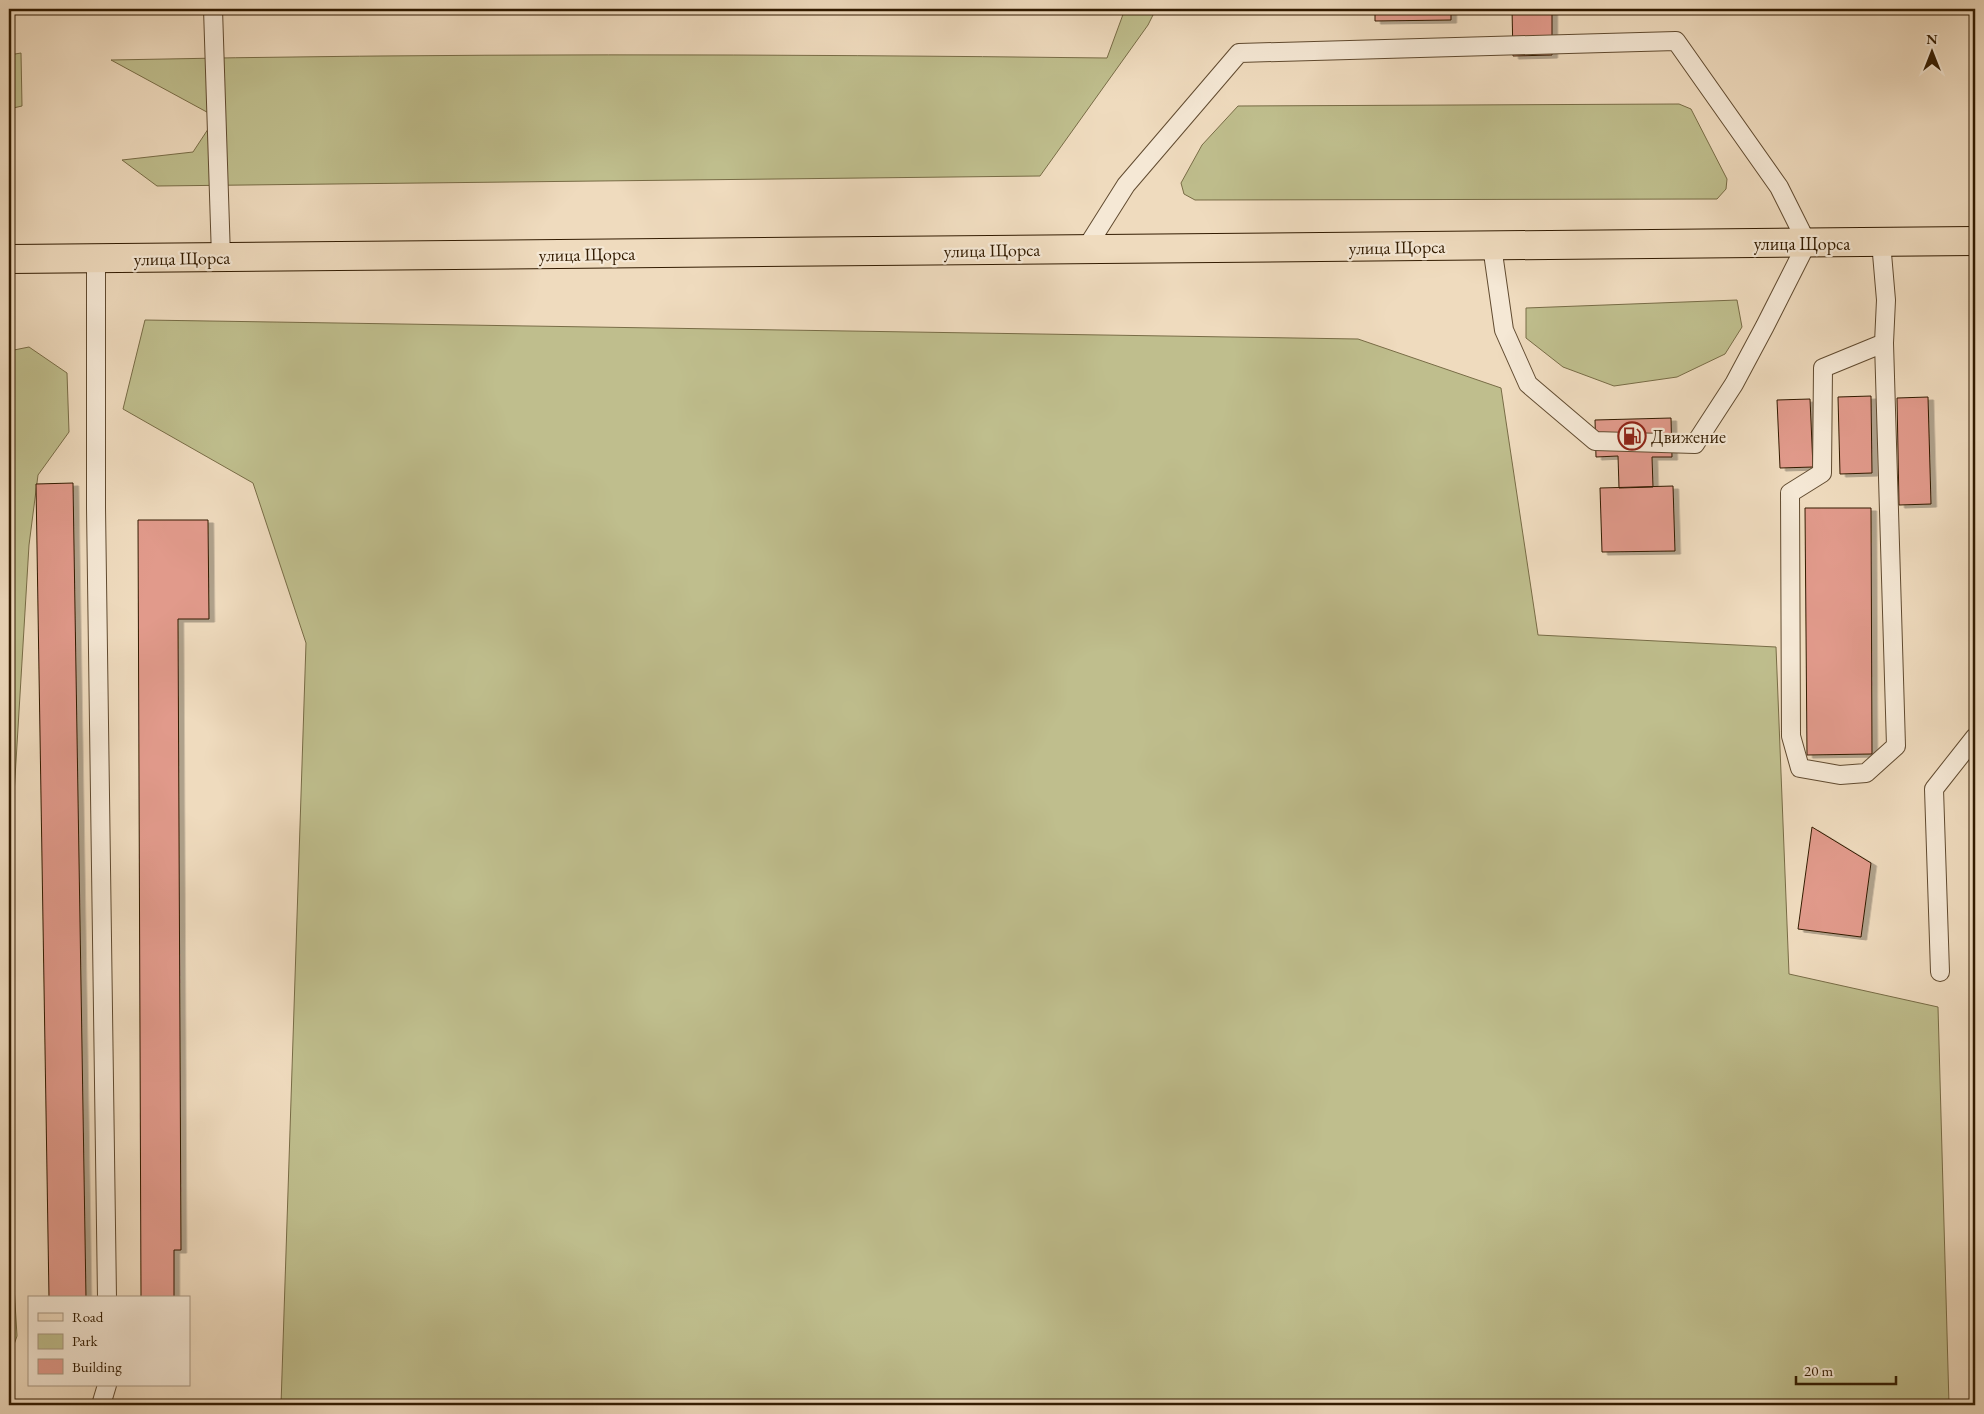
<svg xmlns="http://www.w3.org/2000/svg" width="1984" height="1414" viewBox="0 0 1984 1414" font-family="'EB Garamond',serif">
	<defs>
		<filter id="shadow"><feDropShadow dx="5.5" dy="3" stdDeviation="0" flood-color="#0004"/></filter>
	</defs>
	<rect width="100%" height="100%" fill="#efdbbe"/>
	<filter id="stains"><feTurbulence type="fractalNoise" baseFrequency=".004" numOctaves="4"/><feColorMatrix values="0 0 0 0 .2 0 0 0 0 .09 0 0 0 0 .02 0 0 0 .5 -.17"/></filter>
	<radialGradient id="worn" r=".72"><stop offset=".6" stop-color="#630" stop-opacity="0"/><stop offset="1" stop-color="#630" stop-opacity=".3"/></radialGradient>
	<path fill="#bfbe8d" stroke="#786c46" d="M 1125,9 L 1156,9 L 1148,25 L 1040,176 L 157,186 L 122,160 L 193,152 L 216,117 L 111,60 C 442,53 775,54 1107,58 Z
		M 21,53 L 22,106 L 9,109 L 9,55 Z
		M 1679,104 L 1691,109 L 1727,179 L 1726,189 L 1717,199 L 1195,200 L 1184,194 L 1181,183 L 1202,145 L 1238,106 Z
		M 1737,300 L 1742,327 L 1725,354 L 1677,377 L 1614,386 L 1563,367 L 1526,338 L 1526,308 Z
		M 145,320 L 1358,339 L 1501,388 L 1538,635 L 1776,647 L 1789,974 L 1938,1007 L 1949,1405 L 281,1405 L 306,643 L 253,483 L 123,409 Z
		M 29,347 L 67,373 L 69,432 L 38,475 L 29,545 L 9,878 L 9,351 Z
		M 9,1201 L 17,1336 L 9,1359 Z"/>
	<path fill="#e19a8b" stroke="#321b00" filter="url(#shadow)" d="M 1375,9 L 1451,9 L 1451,20 L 1375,21 Z
		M 1512,9 L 1552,9 L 1552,55 L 1513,56 Z
		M 1871,396 L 1872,473 L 1840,474 L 1838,397 Z
		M 1928,397 L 1931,504 L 1899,505 L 1897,398 Z
		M 1810,399 L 1813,467 L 1780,468 L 1777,400 Z
		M 1671,418 L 1672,457 L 1652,457 L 1653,487 L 1619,488 L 1618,456 L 1596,457 L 1595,420 Z
		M 73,483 L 86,1298 L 49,1298 L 36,484 Z
		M 1673,486 L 1675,551 L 1602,552 L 1600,488 Z
		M 1805,508 L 1871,508 L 1872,754 L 1807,755 Z
		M 138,520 L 208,520 L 209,619 L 178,619 L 181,1250 L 174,1250 L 174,1298 L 141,1298 Z
		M 1812,827 L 1871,863 L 1861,937 L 1798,929 Z"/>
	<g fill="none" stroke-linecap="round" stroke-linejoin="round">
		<g stroke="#614b30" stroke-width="20">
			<path id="service" d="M 213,9 L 221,257
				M 1881,242 L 1886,300 L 1884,343 L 1896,746 L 1866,773 L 1840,775 L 1800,768 L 1791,736 L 1790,493 L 1822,473 L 1823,368 L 1884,343
				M 1085,250 L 1126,185 L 1239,53 L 1676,41 L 1779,187 L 1807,243 L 1765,326 L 1734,384 L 1695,444 L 1595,441 L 1528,384 L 1504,330 L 1492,246
				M 96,258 L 96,508 L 107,1298
				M 1940,972 L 1934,789 L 1975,737
				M 101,1405 L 107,1385"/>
		</g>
		<g stroke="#321b00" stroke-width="30">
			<path id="primary" d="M 9,259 L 1975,241"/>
		</g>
		<use href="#service" stroke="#f5e8d5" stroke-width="18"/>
		<use href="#primary" stroke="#efdbbe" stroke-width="28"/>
	</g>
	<defs>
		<g id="fuel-ring" transform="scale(1.4375)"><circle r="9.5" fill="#f5e8d5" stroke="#8f2418" stroke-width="1.5"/><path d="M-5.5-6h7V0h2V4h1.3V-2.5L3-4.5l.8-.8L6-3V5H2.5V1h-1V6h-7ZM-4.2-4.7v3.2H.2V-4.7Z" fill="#8f2418"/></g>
	</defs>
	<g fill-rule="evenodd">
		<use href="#fuel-ring" x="1632" y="436"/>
	</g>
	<g text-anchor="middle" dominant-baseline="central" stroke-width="4.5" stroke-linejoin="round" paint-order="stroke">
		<g font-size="18" fill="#321b00" stroke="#f5e8d5">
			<text x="1802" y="243">улица Щорса</text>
			<text transform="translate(1397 247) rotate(-1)">улица Щорса</text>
			<text transform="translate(992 250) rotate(-1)">улица Щорса</text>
			<text transform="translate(587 254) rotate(-1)">улица Щорса</text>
			<text transform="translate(182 258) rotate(-1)">улица Щорса</text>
		</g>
		<g font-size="18" fill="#321b00" stroke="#f5e8d5" text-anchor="start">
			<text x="1651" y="436">Движение</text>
		</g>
	</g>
	<rect width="1984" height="1414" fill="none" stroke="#efdbbe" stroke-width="30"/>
	<rect x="10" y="10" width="1964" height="1394" fill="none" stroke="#321b00" stroke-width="2.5"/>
	<rect x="15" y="15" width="1954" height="1384" fill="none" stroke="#321b00"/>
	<rect x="28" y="1296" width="162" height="90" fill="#f5e8d5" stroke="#a79680"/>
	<rect x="38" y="1313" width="25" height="8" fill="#efdbbe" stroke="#a79680"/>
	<text x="72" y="1322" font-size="15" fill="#321b00">Road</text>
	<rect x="38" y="1334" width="25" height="15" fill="#bfbe8d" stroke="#a79680"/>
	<text x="72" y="1346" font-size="15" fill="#321b00">Park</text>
	<rect x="38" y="1359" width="25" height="15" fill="#e19a8b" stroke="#a79680"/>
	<text x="72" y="1372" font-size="15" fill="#321b00">Building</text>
	<g transform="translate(1932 52)" stroke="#f5e8d5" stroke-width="4" paint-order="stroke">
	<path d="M0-4L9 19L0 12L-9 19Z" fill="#321b00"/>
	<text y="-8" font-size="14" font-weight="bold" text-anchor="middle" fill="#321b00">N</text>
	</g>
	<path d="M1796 1376v8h100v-8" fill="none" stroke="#321b00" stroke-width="2.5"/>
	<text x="1804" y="1376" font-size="15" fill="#321b00" stroke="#f5e8d5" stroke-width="4" paint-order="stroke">20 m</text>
	<rect width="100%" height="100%" filter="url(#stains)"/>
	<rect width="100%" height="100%" fill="url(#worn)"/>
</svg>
